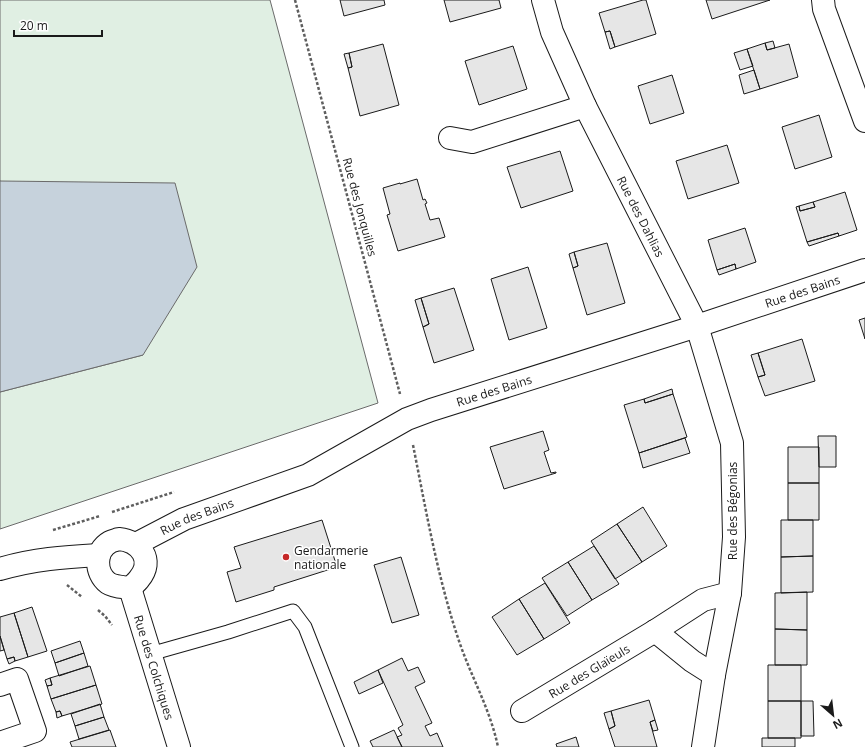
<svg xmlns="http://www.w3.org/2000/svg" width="865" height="747" viewBox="0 0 865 747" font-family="'Open Sans',sans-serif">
	<rect width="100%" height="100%" fill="#fff"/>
	<path fill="#e0efe3" stroke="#6a6a6a" d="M 0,0 L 270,0 L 378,403 L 0,529 L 0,392 L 143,355 L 2,182 L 0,181 Z"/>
	<path fill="#c6d2dc" stroke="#6a6a6a" d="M 0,181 L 175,183 L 197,267 L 143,355 L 0,392 Z"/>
	<path fill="#e6e6e6" stroke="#1a1a1a" d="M 340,0 L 384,0 L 385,5 L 344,16 Z
		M 444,0 L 499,0 L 501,8 L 450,22 Z
		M 643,0 L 646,0 L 656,34 L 615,47 L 610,31 L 605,32 L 599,13 Z
		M 706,0 L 770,0 L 712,19 Z
		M 610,31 L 615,47 L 610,49 L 605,32 Z
		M 773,41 L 775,48 L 767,50 L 765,43 Z
		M 765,43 L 767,50 L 789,44 L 798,77 L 760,89 L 747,49 Z
		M 383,44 L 399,105 L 360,116 L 348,68 L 352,67 L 349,53 Z
		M 513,46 L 527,89 L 479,105 L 465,61 Z
		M 747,49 L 753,66 L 740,70 L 734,53 Z
		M 349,53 L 352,67 L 348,68 L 344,54 Z
		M 754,70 L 760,89 L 744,94 L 739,75 Z
		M 672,75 L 684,113 L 650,124 L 638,86 Z
		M 819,115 L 832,157 L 795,169 L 782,127 Z
		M 727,145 L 739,183 L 688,199 L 676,161 Z
		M 560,151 L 573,191 L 521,208 L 507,167 Z
		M 417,179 L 423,200 L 425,199 L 427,203 L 425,204 L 430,220 L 439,218 L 445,237 L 398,251 L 387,215 L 390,214 L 383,188 L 400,183 L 400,184 Z
		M 845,192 L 857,230 L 839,236 L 838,233 L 807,242 L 796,207 L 799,206 L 800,211 L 815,207 L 813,202 Z
		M 813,202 L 815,207 L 800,211 L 799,206 Z
		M 745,228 L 756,262 L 736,269 L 735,264 L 717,270 L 708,240 Z
		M 838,233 L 839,236 L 809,246 L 807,242 Z
		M 607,243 L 625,303 L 587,315 L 573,268 L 578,266 L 574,252 Z
		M 574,252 L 578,266 L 573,268 L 569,254 Z
		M 735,264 L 736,269 L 719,275 L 717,270 Z
		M 528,267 L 547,328 L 509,340 L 491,279 Z
		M 454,288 L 474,350 L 434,363 L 423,327 L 429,324 L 421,298 Z
		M 421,298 L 429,324 L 423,327 L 415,300 Z
		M 865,318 L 865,339 L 859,320 Z
		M 802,339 L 815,381 L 765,396 L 758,377 L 765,375 L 758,353 Z
		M 758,353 L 765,375 L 758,377 L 751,355 Z
		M 672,389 L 673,394 L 645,403 L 644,399 Z
		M 673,394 L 687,437 L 639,453 L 624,405 L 644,399 L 645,403 Z
		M 543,431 L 549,450 L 544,452 L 551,473 L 556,472 L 556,473 L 504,489 L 490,447 Z
		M 818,436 L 836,436 L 836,467 L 819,467 Z
		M 685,438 L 690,453 L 643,468 L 639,453 Z
		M 788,447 L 819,447 L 819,483 L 788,483 Z
		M 788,483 L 819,483 L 819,520 L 788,520 Z
		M 643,507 L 667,546 L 642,562 L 617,524 Z
		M 322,520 L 337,567 L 274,587 L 274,590 L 236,602 L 227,572 L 241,568 L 234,547 Z
		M 781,520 L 813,520 L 813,556 L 781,557 Z
		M 617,524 L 642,562 L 615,579 L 591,541 Z
		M 594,546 L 619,584 L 592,600 L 568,562 Z
		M 813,556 L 813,592 L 781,593 L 781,557 Z
		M 401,557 L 419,615 L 392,623 L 374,565 Z
		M 568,562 L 592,600 L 567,616 L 542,578 Z
		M 545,583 L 570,623 L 544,639 L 519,599 Z
		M 807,592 L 807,630 L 775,629 L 775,593 Z
		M 519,599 L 544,639 L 517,655 L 492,617 Z
		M 32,607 L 47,651 L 28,657 L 14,613 Z
		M 14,613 L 28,657 L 15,661 L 14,657 L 7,659 L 0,636 L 0,617 Z
		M 775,629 L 807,630 L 807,665 L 775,665 Z
		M 0,636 L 4,650 L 0,651 Z
		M 80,641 L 84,653 L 55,663 L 51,651 Z
		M 84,653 L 88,666 L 59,676 L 55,663 Z
		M 14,657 L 15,661 L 9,664 L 7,659 Z
		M 402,658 L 408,671 L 418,667 L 425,682 L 415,687 L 432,723 L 425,726 L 430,736 L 437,733 L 443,747 L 402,747 L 397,737 L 402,735 L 398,728 L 403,725 L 378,670 Z
		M 768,665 L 801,665 L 801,701 L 768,701 Z
		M 90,666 L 96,685 L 51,699 L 47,686 L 52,685 L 50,678 Z
		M 378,670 L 383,683 L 359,694 L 354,682 Z
		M 50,678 L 52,685 L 47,686 L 45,680 Z
		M 96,685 L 102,704 L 62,716 L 60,711 L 56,712 L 51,699 Z
		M 649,700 L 655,720 L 650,722 L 657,747 L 615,747 L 609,729 L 615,726 L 611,711 Z
		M 768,701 L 801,701 L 801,738 L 768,738 Z
		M 801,701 L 813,701 L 814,736 L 801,736 Z
		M 100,704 L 104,717 L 75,726 L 71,714 Z
		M 60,711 L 62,716 L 57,718 L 56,712 Z
		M 611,711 L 615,726 L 609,729 L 604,713 Z
		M 104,717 L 109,730 L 79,739 L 75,726 Z
		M 655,720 L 658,730 L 653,731 L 650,722 Z
		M 110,730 L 116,747 L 72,747 L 70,742 Z
		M 394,730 L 402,747 L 373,747 L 370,741 Z
		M 576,737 L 579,747 L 557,747 L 556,744 Z
		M 762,738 L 795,738 L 795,747 L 762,747 Z"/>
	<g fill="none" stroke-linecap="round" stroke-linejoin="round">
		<g stroke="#1a1a1a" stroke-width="15">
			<path id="lane" d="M 150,654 L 228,632 L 293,611 L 305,627 L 352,747"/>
		</g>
		<g stroke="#1a1a1a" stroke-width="24">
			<g id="street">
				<path id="s1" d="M 543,0 L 552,32 L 585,106 L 697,326 L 732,443 L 734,537 L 730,593 L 714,675 L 703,747"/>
				<path d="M 823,0 L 824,9 L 865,121"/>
				<path d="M 450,138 L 472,142 L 585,106"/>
				<path d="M 119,539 C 140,541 155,560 139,579 C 137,582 133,585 130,588 C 123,587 114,587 108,583 C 95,573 94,551 110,542 C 112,541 116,540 119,539 Z"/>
				<path id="s2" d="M 136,544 L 184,519 L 308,475 L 407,419 L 431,410 L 697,326 L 865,270"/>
				<path d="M 0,569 C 34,559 64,557 99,555"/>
				<path id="s3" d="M 130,588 L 179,747"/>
				<path d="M 655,631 L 692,661 L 714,675"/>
				<path d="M 0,685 L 17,679 L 35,731 L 0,743"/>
				<path id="s4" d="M 522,711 L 655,631 L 703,600 L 730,593"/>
			</g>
		</g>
		<path stroke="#5f5f5f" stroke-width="2.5" stroke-dasharray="3 2" stroke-linecap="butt" d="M 295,0 L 400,394
			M 413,445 C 426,510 437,575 458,638 C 470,675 490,708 498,747
			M 112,512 L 174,492
			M 53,530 L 100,516
			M 67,585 L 82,597
			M 98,610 L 105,616 L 112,625"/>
		<use href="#lane" stroke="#fff" stroke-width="13"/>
		<use href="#street" stroke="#fff" stroke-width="22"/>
	</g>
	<circle fill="#c62828" stroke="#fff" stroke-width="1.5" cx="286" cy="557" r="4"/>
	<g text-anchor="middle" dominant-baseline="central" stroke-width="3" stroke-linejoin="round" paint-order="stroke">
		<g font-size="12" fill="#1a1a1a" stroke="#fff">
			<text transform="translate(360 207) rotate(75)">Rue des Jonquilles</text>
			<text stroke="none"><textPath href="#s1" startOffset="238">Rue des Dahlias</textPath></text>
			<text stroke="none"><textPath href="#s2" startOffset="715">Rue des Bains</textPath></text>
			<text stroke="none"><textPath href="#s2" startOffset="391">Rue des Bains</textPath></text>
			<text transform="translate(732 511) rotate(-90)">Rue des Bégonias</text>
			<text stroke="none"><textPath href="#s2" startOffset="67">Rue des Bains</textPath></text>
			<text stroke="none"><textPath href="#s3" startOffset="83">Rue des Colchiques</textPath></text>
			<text stroke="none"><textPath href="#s4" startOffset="78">Rue des Glaïeuls</textPath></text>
		</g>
		<g font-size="12" fill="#1a1a1a" stroke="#fff" text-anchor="start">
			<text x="294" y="550">Gendarmerie<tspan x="294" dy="14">nationale</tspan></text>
		</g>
	</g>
	<g transform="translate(833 715) rotate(152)" stroke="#ffffff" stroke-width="3" paint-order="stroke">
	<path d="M0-3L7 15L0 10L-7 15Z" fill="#1a1a1a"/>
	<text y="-6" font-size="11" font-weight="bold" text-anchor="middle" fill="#1a1a1a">N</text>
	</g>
	<path d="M14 30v6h88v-6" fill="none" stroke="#1a1a1a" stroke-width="2"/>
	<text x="20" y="30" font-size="12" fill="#1a1a1a" stroke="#ffffff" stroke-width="3" paint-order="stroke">20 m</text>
</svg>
